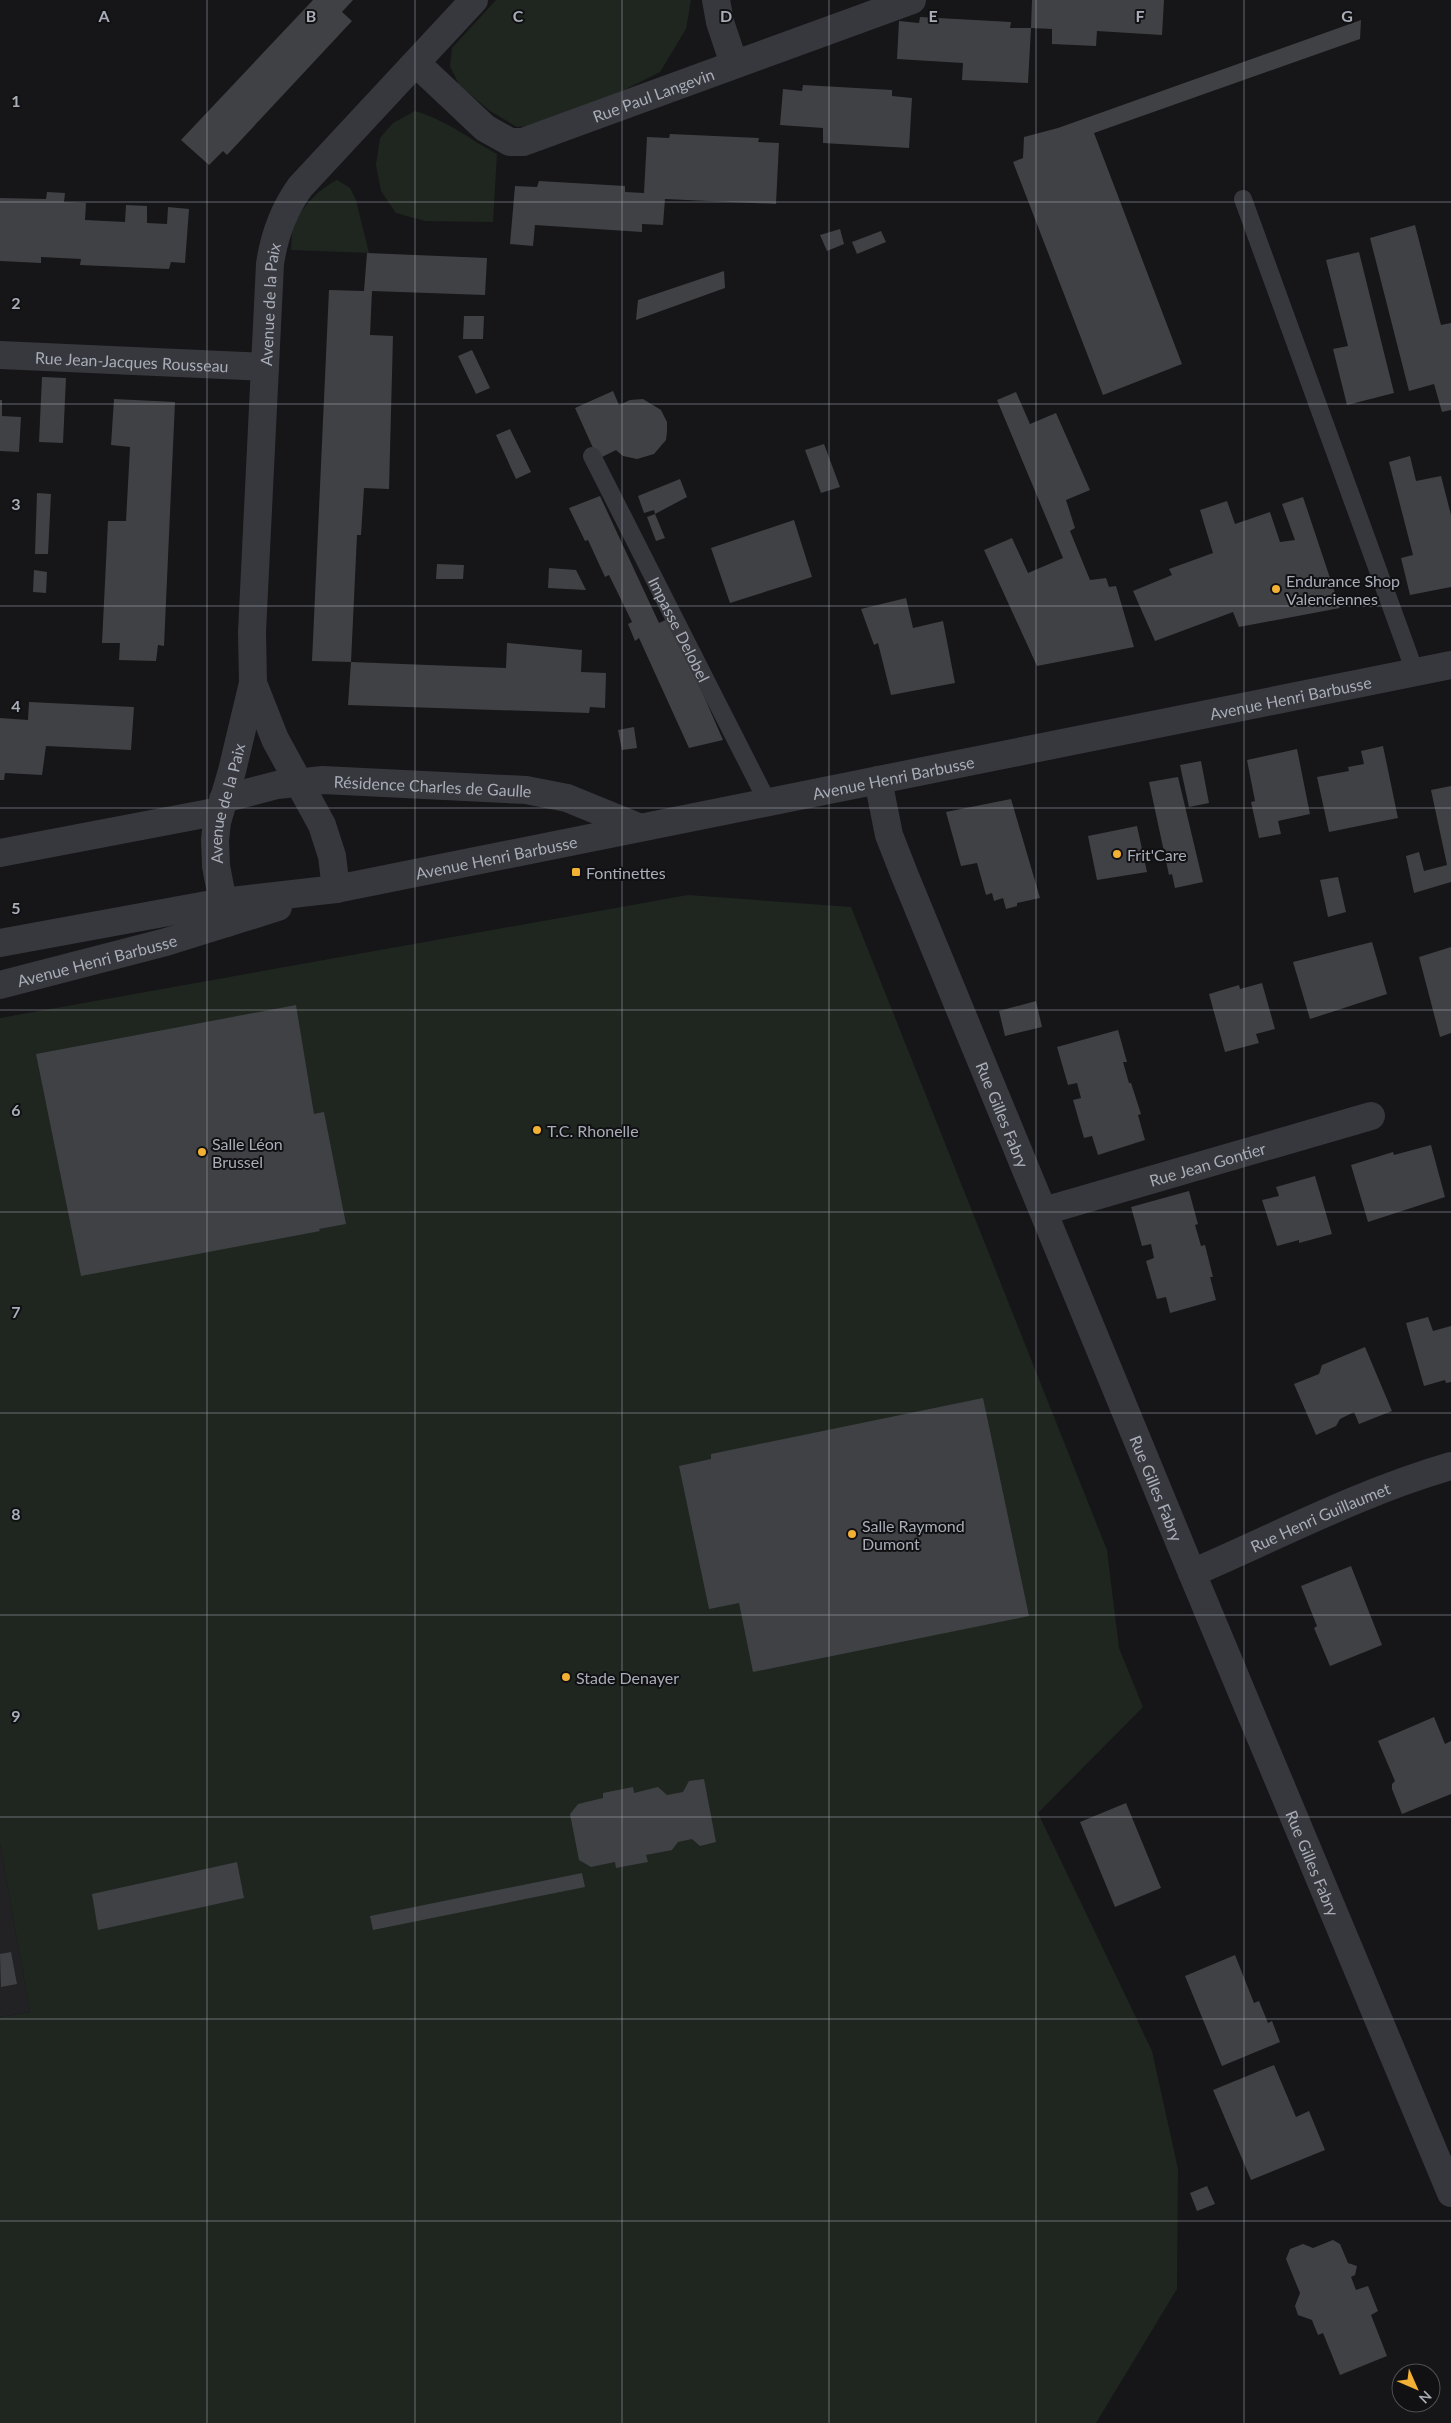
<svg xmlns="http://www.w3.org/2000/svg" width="1451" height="2423" viewBox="0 0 1451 2423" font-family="Lato,sans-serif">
	<rect width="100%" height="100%" fill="#161618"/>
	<path fill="#222225" d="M 0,1844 L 30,2012 L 0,2017 Z"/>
	<path fill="#1e261f" d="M 496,0 L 691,0 L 686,29 L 660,72 L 608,98 L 537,125 L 517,127 L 490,111 L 459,85 L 450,66 L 452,48 Z
		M 415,111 C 450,122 466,137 497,154 L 493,222 L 425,221 L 396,213 L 381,191 L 376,165 L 380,138 L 393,123 Z
		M 337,180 L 350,188 L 356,200 L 369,253 L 291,250 C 292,243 291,233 294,226 C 301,207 319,189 337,180 Z
		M 688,895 L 851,907 L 1107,1550 L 1119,1648 L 1143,1707 L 1038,1813 L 1152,2051 L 1178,2169 L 1177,2289 L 1096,2423 L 0,2423 L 0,2017 L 30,2012 L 0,1844 L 0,1018 Z"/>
	<path fill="#404145" d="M 313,0 L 353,0 L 342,12 L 352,21 L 227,155 L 223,151 L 209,165 L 181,140 Z
		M 1032,0 L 1164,0 L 1162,35 L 1097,31 L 1096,46 L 1052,44 L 1052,29 L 1031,28 Z
		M 920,17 L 1011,22 L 1010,28 L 1031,28 L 1028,83 L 962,80 L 963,63 L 897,59 L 899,21 L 919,23 Z
		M 1361,20 L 1360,39 L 1094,133 L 1182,364 L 1103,395 L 1013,162 L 1023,158 L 1024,137 L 1058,128 Z
		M 803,85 L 892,90 L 892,96 L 912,98 L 909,148 L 823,143 L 823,128 L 780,125 L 783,89 L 802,91 Z
		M 670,134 L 759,138 L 758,142 L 779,143 L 776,204 L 665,199 L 663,225 L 642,224 L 642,232 L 535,225 L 533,246 L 510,244 L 515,186 L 537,187 L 539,181 L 625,186 L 625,192 L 644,193 L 647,137 L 669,138 Z
		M 47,192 L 65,193 L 64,202 L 86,203 L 85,220 L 125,222 L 126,205 L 147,206 L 147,223 L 167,224 L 168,207 L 189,209 L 185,263 L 171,262 L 169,269 L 80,265 L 81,259 L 41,257 L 41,263 L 0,261 L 0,198 L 46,199 Z
		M 1415,225 L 1441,325 L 1451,323 L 1451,410 L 1442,412 L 1434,384 L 1409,391 L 1370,238 Z
		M 840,229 L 844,244 L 827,251 L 820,235 Z
		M 881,231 L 886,242 L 857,254 L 852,242 Z
		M 1359,252 L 1394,393 L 1347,405 L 1333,349 L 1348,346 L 1326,260 Z
		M 367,253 L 487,258 L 485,295 L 372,291 L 370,335 L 393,336 L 389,489 L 364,488 L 361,535 L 357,535 L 351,662 L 312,661 L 329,290 L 364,291 Z
		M 724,271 L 725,288 L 636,320 L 638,300 Z
		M 464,316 L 484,316 L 483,339 L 463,339 Z
		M 472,350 L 490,388 L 476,394 L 458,356 Z
		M 42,377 L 66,378 L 63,443 L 39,442 Z
		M 613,391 L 619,405 L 630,400 L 643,399 L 661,410 L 667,422 L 667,431 L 666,440 L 654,454 L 637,459 L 623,456 L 616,450 L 598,459 L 575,408 Z
		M 1016,392 L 1030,424 L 1056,413 L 1090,490 L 1066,500 L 1075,528 L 1070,531 L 1090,580 L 1106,578 L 1109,587 L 1116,586 L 1134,647 L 1037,666 L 984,550 L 1012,538 L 1028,573 L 1063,558 L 997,400 Z
		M 114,399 L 175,402 L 164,646 L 158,645 L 156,661 L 119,660 L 120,643 L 102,643 L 108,521 L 126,521 L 130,447 L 111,445 Z
		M 0,400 L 2,400 L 2,416 L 21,417 L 19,452 L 0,451 Z
		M 510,429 L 531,472 L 516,479 L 496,435 Z
		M 824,444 L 840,487 L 821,493 L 805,450 Z
		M 1410,456 L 1416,481 L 1441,476 L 1451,515 L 1451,587 L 1410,595 L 1401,558 L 1413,555 L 1389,462 Z
		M 680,479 L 687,497 L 655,514 L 665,538 L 656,541 L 647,517 L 655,514 L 654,510 L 644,513 L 638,496 Z
		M 37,493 L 51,494 L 48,554 L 35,554 Z
		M 600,496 L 659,623 L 670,618 L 723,740 L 689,748 L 639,638 L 635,641 L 628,624 L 632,622 L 609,575 L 605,577 L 588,540 L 585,541 L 569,508 Z
		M 1303,497 L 1340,608 L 1239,627 L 1233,612 L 1155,641 L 1133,591 L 1172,575 L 1169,569 L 1213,553 L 1200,510 L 1227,501 L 1235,524 L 1270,512 L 1280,542 L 1295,540 L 1282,504 Z
		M 794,520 L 812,577 L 730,603 L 711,548 Z
		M 437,564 L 464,565 L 463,579 L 436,579 Z
		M 549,568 L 576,570 L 586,590 L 548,588 Z
		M 34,570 L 47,572 L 46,593 L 33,592 Z
		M 906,598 L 913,628 L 943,621 L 955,683 L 891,695 L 878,643 L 874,645 L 861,609 Z
		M 507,643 L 582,650 L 581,672 L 606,673 L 605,708 L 590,707 L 589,713 L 348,705 L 351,662 L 506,668 Z
		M 29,702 L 134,707 L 131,750 L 46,746 L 42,775 L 5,773 L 4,780 L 0,780 L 0,718 L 28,720 Z
		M 634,727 L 637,748 L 622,750 L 618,730 Z
		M 1383,746 L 1398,818 L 1329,832 L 1317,777 L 1349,771 L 1348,767 L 1364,764 L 1361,751 Z
		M 1297,749 L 1310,814 L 1278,821 L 1281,834 L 1259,838 L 1251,802 L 1255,801 L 1247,760 Z
		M 1201,761 L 1209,803 L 1189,807 L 1180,765 Z
		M 1178,777 L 1203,882 L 1175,888 L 1172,874 L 1169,875 L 1149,782 Z
		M 1451,786 L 1451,882 L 1414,893 L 1406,856 L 1419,852 L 1424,871 L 1447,865 L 1431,790 Z
		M 1011,799 L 1040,898 L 1017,903 L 1017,906 L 1006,909 L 1003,898 L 994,901 L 992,893 L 986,895 L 977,863 L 961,866 L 946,812 Z
		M 1137,826 L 1147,872 L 1097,880 L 1088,836 Z
		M 1338,877 L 1346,912 L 1328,917 L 1320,880 Z
		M 1372,942 L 1387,994 L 1310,1019 L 1293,962 Z
		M 1451,947 L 1451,1033 L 1440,1037 L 1419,957 Z
		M 1262,983 L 1275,1029 L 1256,1034 L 1259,1043 L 1225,1052 L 1209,994 L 1239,985 L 1240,989 Z
		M 1036,1001 L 1042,1027 L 1005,1036 L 999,1011 Z
		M 296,1005 L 314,1114 L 324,1112 L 346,1224 L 319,1229 L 320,1231 L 81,1276 L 36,1054 Z
		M 1118,1030 L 1127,1062 L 1123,1062 L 1129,1083 L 1131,1083 L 1141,1114 L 1138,1115 L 1145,1140 L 1098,1155 L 1092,1136 L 1084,1138 L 1073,1100 L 1081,1098 L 1077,1083 L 1068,1085 L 1057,1047 Z
		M 1431,1145 L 1445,1197 L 1368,1222 L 1351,1165 L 1393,1152 L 1394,1155 Z
		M 1315,1176 L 1332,1234 L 1299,1243 L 1299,1240 L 1277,1246 L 1262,1200 L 1279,1196 L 1276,1187 Z
		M 1189,1191 L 1198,1224 L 1195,1225 L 1201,1246 L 1205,1245 L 1213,1277 L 1210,1277 L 1216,1300 L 1170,1313 L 1166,1297 L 1157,1299 L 1146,1261 L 1154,1258 L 1151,1244 L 1142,1246 L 1131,1207 Z
		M 1428,1317 L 1433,1331 L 1451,1326 L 1451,1382 L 1446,1383 L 1445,1380 L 1424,1386 L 1406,1323 Z
		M 1365,1347 L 1392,1411 L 1359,1424 L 1354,1412 L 1340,1419 L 1336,1426 L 1316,1435 L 1294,1384 L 1319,1374 L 1322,1365 Z
		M 983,1398 L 1029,1616 L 753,1672 L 739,1603 L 709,1609 L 679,1466 L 711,1459 L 711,1454 Z
		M 1351,1566 L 1382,1645 L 1330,1666 L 1314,1628 L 1317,1626 L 1301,1586 Z
		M 1434,1717 L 1445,1744 L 1451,1741 L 1451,1794 L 1402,1814 L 1392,1789 L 1392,1784 L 1395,1781 L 1378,1741 Z
		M 704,1779 L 716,1842 L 700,1846 L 692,1839 L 678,1842 L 672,1850 L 646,1855 L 648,1862 L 616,1868 L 615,1862 L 591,1867 L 579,1860 L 570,1814 L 578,1804 L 603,1798 L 603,1793 L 633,1787 L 634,1793 L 658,1787 L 667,1795 L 683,1792 L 689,1781 Z
		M 1126,1803 L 1161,1888 L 1115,1907 L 1080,1822 Z
		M 237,1862 L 244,1898 L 98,1930 L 92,1894 Z
		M 582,1873 L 585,1887 L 373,1930 L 370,1916 Z
		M 11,1952 L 17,1984 L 1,1987 L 0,1954 Z
		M 1235,1955 L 1254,2003 L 1259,2001 L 1268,2023 L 1272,2021 L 1280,2042 L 1222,2066 L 1185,1976 Z
		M 1274,2065 L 1296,2117 L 1309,2111 L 1325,2150 L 1251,2180 L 1213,2090 Z
		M 1207,2186 L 1215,2204 L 1197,2211 L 1190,2193 Z
		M 1333,2240 L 1340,2244 L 1348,2263 L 1357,2266 L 1355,2275 L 1351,2277 L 1356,2290 L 1368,2286 L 1378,2311 L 1371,2315 L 1387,2356 L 1340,2375 L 1323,2333 L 1318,2335 L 1312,2320 L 1298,2315 L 1295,2306 L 1300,2293 L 1286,2259 L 1290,2249 L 1303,2244 L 1313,2248 Z"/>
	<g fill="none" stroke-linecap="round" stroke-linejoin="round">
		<g stroke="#37383d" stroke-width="18">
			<path d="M 1243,199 L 1415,672"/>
			<path id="s1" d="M 592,456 L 767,801"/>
		</g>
		<g stroke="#37383d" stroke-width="28">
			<path d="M 716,0 L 720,22 L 734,64"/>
			<path id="s2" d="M 416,63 L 485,128 L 510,142 L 523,142 L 912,0"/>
			<path id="s3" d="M 0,355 L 265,367"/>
			<path d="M 253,683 L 275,739 L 322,825 L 332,856 L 336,889"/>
			<path id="s4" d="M 878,780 L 889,835 L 905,876 L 1192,1573 L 1451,2193"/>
			<path id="s5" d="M 223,799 L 277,785 L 323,780 L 526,790 L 567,798 L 638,827"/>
			<path d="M 0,853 L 220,811"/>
			<path id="s6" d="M 227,923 L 216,866 L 215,840 L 217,822 L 232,771 L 253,683 L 252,632 L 270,264 C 274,236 283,211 300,187 L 474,0"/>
			<path id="s7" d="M 1044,1211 L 1371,1116"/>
			<path id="s8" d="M 1192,1573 C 1278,1536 1361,1492 1451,1466"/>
		</g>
		<g stroke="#37383d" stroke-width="28">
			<path id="s9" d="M 0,943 L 223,902 L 336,889 L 1451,665"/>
			<path id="s10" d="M 0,985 L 166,942 L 278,907"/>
		</g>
	</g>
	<path fill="none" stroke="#a8adb8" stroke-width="1" stroke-opacity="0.55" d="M 207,0 L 207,2423M 415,0 L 415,2423M 622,0 L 622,2423M 829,0 L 829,2423M 1036,0 L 1036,2423M 1244,0 L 1244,2423M 0,202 L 1451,202M 0,404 L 1451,404M 0,606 L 1451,606M 0,808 L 1451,808M 0,1010 L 1451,1010M 0,1212 L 1451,1212M 0,1413 L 1451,1413M 0,1615 L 1451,1615M 0,1817 L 1451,1817M 0,2019 L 1451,2019M 0,2221 L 1451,2221"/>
	<g fill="#f2b134" stroke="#111113" stroke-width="2">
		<circle cx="1276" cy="589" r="5"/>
		<circle cx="1117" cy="854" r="5"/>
		<rect x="571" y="867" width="10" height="10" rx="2.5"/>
		<circle cx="537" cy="1130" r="5"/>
		<circle cx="202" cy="1152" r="5"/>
		<circle cx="852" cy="1534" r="5"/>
		<circle cx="566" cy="1677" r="5"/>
	</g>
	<g text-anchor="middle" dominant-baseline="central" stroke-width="4" stroke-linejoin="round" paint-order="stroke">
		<g font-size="16" fill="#a8adb8" stroke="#111113">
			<text stroke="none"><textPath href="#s2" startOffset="275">Rue Paul Langevin</textPath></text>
			<text stroke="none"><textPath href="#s6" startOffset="625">Avenue de la Paix</textPath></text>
			<text stroke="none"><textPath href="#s3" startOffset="132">Rue Jean-Jacques Rousseau</textPath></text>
			<text stroke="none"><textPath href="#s1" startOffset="194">Impasse Delobel</textPath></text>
			<text stroke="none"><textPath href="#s9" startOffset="1314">Avenue Henri Barbusse</textPath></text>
			<text stroke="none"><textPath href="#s9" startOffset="909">Avenue Henri Barbusse</textPath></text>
			<text stroke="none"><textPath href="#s5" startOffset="212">Résidence Charles de Gaulle</textPath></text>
			<text stroke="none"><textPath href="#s6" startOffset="122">Avenue de la Paix</textPath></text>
			<text stroke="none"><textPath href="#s9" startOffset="504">Avenue Henri Barbusse</textPath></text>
			<text stroke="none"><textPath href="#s10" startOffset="100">Avenue Henri Barbusse</textPath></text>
			<text stroke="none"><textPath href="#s4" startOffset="358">Rue Gilles Fabry</textPath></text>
			<text stroke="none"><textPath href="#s7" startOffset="170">Rue Jean Gontier</textPath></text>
			<text stroke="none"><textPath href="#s4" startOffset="762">Rue Gilles Fabry</textPath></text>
			<text stroke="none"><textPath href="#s8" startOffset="140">Rue Henri Guillaumet</textPath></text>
			<text stroke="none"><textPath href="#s4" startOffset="1168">Rue Gilles Fabry</textPath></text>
		</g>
		<g font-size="16" fill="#a8adb8" stroke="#111113" text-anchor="start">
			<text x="1286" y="580">Endurance Shop<tspan x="1286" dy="18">Valenciennes</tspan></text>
			<text x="1127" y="854">Frit'Care</text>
			<text x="586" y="872">Fontinettes</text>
			<text x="547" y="1130">T.C. Rhonelle</text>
			<text x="212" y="1143">Salle Léon<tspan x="212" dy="18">Brussel</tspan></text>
			<text x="862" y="1525">Salle Raymond<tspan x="862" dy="18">Dumont</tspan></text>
			<text x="576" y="1677">Stade Denayer</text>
		</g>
	</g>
	<g font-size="16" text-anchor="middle" font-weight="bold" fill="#a8adb8" stroke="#111113" stroke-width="4" stroke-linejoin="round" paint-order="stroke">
		<text x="104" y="22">A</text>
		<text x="311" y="22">B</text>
		<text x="518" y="22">C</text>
		<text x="726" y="22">D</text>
		<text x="933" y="22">E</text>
		<text x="1140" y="22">F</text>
		<text x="1347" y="22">G</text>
		<text x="16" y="107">1</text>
		<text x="16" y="309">2</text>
		<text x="16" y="510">3</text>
		<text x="16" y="712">4</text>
		<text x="16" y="914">5</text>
		<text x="16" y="1116">6</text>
		<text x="16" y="1318">7</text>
		<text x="16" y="1520">8</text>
		<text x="16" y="1722">9</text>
	</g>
	<g transform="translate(1416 2388) rotate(135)"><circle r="24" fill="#111113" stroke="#4d4f55"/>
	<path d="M0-4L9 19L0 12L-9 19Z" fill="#f2b134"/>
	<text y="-8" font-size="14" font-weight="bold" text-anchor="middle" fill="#a8adb8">N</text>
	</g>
</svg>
